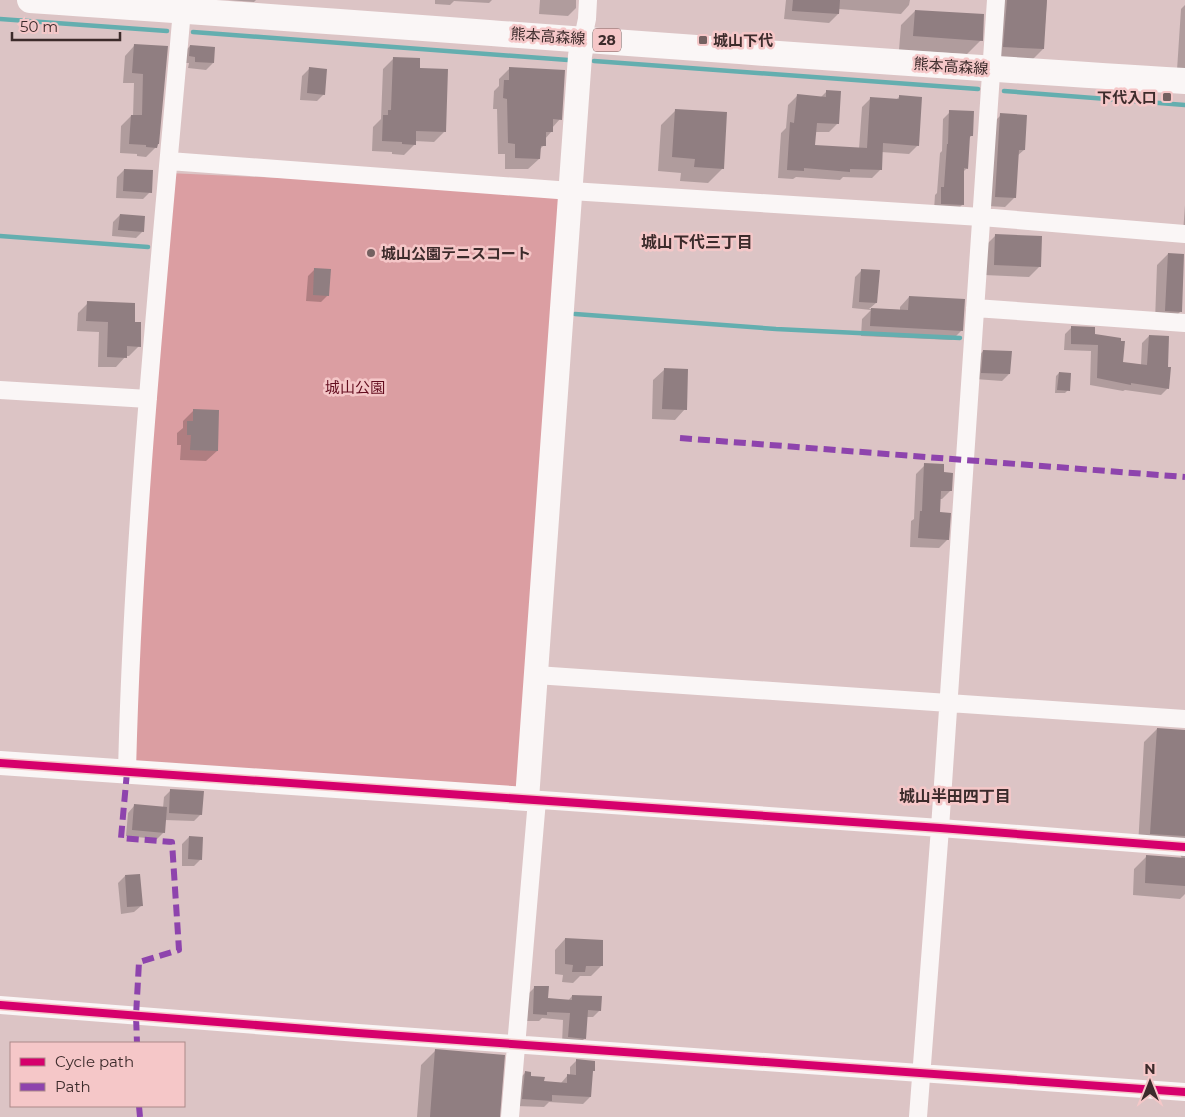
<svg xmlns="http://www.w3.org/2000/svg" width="1185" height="1117" viewBox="0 0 1185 1117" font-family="Montserrat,'Noto Sans JP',sans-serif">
	<rect width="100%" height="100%" fill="#dcc4c5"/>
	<path fill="#db9ea2" d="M 168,173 L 571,191 L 527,799 L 127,772 Z"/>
	<path fill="#0003" d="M 228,0 L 256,0 L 254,2 Z
		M 435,0 L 492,0 L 489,3 L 454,1 L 450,5 L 435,4 Z
		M 540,0 L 576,0 L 576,8 L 568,16 L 539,14 Z
		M 786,0 L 910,0 L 909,5 L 901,14 L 839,9 L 838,14 L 829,23 L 784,19 Z
		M 990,0 L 1047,0 L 1043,49 L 1029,63 L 990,60 Z
		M 1185,5 L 1185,71 L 1177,70 L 1181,9 Z
		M 915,11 L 981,40 L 967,54 L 899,50 L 901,25 Z
		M 134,46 L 167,47 L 156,147 L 146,157 L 137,156 L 137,154 L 120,153 L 121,126 L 131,116 L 133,116 L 134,83 L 123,83 L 125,56 Z
		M 190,46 L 213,63 L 206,70 L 188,68 L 189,63 L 182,63 L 183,53 Z
		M 394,58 L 418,69 L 444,132 L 434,142 L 415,141 L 415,144 L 404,155 L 392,154 L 392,152 L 372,151 L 373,127 L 381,119 L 383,69 Z
		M 510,68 L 560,119 L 552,128 L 551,132 L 545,139 L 544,145 L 539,150 L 539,159 L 528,169 L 505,169 L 505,154 L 498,154 L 497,109 L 493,109 L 494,91 L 499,86 L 499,79 Z
		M 309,69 L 324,94 L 317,101 L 300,100 L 302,76 Z
		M 827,91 L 838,123 L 829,132 L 815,132 L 814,146 L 859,149 L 862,107 L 871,98 L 896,100 L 900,96 L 918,145 L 909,154 L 881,152 L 881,169 L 872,178 L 843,177 L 840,180 L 796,177 L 793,179 L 778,178 L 781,133 L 786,128 L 788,105 L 797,96 L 820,98 Z
		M 676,110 L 723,168 L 708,183 L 680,181 L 681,173 L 658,171 L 661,125 Z
		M 950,112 L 972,135 L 969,138 L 967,168 L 963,172 L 962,205 L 955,212 L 934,210 L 935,195 L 937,193 L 940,153 L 942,151 L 943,119 Z
		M 1001,115 L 1024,150 L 1017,156 L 1014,198 L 1005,207 L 987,206 L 992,124 Z
		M 124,170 L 150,192 L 143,199 L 116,198 L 117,177 Z
		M 1185,205 L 1185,233 L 1183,233 Z
		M 120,215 L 143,231 L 136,238 L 112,236 L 113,222 Z
		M 996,235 L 1040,266 L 1029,277 L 984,275 L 985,246 Z
		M 1168,254 L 1180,312 L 1170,322 L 1155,321 L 1157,265 Z
		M 315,269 L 328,295 L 321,302 L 306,301 L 308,276 Z
		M 862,270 L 876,303 L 869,309 L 900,310 L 900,307 L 909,297 L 962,330 L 952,340 L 861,336 L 862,319 L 871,310 L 852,308 L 855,277 Z
		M 88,303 L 133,323 L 139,346 L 129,356 L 126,356 L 116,367 L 98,367 L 99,332 L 77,331 L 78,313 Z
		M 1072,327 L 1094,335 L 1122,364 L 1141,365 L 1142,343 L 1149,336 L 1168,388 L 1161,395 L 1125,390 L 1123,391 L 1090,385 L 1091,351 L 1064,350 L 1065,334 Z
		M 983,351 L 1009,374 L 1002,381 L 975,379 L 977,358 Z
		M 664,370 L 685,409 L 675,420 L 652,419 L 653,380 Z
		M 1059,373 L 1068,390 L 1065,393 L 1055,393 L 1056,376 Z
		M 194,410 L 217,451 L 206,461 L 180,460 L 181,445 L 177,445 L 177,433 L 183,428 L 183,421 Z
		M 925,465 L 942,474 L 951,490 L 942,499 L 940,499 L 939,514 L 948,539 L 939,548 L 910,547 L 911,521 L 914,519 L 916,474 Z
		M 1157,729 L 1185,731 L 1185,894 L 1180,899 L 1133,895 L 1134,869 L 1147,856 L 1182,859 L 1179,851 L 1138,846 L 1144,742 Z
		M 171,790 L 201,814 L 194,821 L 165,820 L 164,832 L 157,839 L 126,836 L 128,813 L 134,806 L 163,808 L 164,797 Z
		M 189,837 L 201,859 L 194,866 L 182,866 L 182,844 Z
		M 125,876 L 141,906 L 134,912 L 121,914 L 118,883 Z
		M 565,939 L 602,965 L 591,976 L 580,976 L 573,983 L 562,982 L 563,975 L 555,974 L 555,950 Z
		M 535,987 L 547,999 L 568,1001 L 572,996 L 600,1010 L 593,1017 L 586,1017 L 585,1038 L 578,1045 L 562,1044 L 563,1020 L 542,1018 L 539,1021 L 527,1021 L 528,994 Z
		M 436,1050 L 498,1117 L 417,1117 L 421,1065 Z
		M 577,1060 L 591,1073 L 590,1097 L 583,1104 L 549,1102 L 544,1107 L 516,1106 L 518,1080 L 525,1073 L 530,1077 L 543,1082 L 561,1083 L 568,1075 L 570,1076 L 570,1067 Z"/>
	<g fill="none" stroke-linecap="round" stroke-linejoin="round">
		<path stroke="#64aeaf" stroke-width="4.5" d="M 0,19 L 167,31
			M 193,32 L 568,60
			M 594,61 L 978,89
			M 1004,91 L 1185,105
			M 0,236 L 148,247
			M 575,314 L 776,329 L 960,338"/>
	</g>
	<path fill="#907e81" d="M 793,0 L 840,0 L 839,14 L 792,11 Z
		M 1007,0 L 1047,0 L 1044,49 L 1003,47 Z
		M 915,10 L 984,14 L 983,41 L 913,36 Z
		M 134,44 L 168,46 L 159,144 L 158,144 L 157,148 L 146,147 L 146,145 L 129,144 L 131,115 L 142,115 L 143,74 L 132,73 Z
		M 190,45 L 215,47 L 214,63 L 195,62 L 195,57 L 189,56 Z
		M 393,57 L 420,58 L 420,68 L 448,69 L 446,132 L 416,131 L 416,145 L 402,144 L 402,142 L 382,141 L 383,115 L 388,115 L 388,110 L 391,110 Z
		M 309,67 L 327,69 L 325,95 L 307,93 Z
		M 509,67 L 565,70 L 562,120 L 553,119 L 553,132 L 546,132 L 546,146 L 541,146 L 540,159 L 515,158 L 515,144 L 508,143 L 507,99 L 503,98 L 504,80 L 509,80 Z
		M 826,90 L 841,91 L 839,124 L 817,123 L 815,145 L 867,148 L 870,97 L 899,99 L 899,95 L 922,97 L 919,146 L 883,143 L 882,170 L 850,169 L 850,172 L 804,168 L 804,171 L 787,170 L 790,122 L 794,123 L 797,94 L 826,97 Z
		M 675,109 L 727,112 L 724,169 L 694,167 L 695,159 L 672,157 Z
		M 949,110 L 974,111 L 973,136 L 970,136 L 968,169 L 964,168 L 964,205 L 941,204 L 941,187 L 944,187 L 947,144 L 948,144 Z
		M 1000,113 L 1027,115 L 1025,150 L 1019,150 L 1016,198 L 995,197 Z
		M 124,169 L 153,170 L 152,193 L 123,191 Z
		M 120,214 L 145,216 L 144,232 L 118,230 Z
		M 995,234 L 1042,236 L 1041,267 L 994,265 Z
		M 1168,253 L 1184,254 L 1182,312 L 1165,311 Z
		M 314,268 L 331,269 L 329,296 L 313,295 Z
		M 861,269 L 880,270 L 877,303 L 859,302 Z
		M 909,296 L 965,299 L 963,331 L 870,326 L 871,308 L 908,310 Z
		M 87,301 L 135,303 L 135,322 L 141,322 L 141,347 L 127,346 L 127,358 L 107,357 L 108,322 L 86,321 Z
		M 1071,326 L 1095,327 L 1095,334 L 1121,338 L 1121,341 L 1125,341 L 1123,362 L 1147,365 L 1149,335 L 1169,336 L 1168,367 L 1171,367 L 1169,389 L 1131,383 L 1131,385 L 1097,378 L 1098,345 L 1071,344 Z
		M 983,350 L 1012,351 L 1010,374 L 981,373 Z
		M 664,368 L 688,369 L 687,410 L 662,409 Z
		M 1059,372 L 1071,373 L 1070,391 L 1057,390 Z
		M 193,409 L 219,410 L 218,451 L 190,450 L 191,435 L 187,435 L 187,421 L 193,421 Z
		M 924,463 L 944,464 L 944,472 L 953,473 L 952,491 L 941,491 L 940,512 L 951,513 L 949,540 L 918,538 L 920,511 L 922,511 Z
		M 1157,728 L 1185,730 L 1185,836 L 1150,834 Z
		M 170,789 L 204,791 L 202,815 L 169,813 Z
		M 134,804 L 167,807 L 165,833 L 132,830 Z
		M 189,836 L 203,837 L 202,860 L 188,859 Z
		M 1146,855 L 1185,858 L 1185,886 L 1145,883 Z
		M 140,874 L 143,906 L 127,907 L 125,875 Z
		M 565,938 L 603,940 L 603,966 L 586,966 L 585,972 L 572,972 L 573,965 L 565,964 Z
		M 534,986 L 549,986 L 548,998 L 572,1000 L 572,995 L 602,996 L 601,1011 L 588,1010 L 586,1039 L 568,1037 L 570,1013 L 547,1012 L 547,1015 L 533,1014 Z
		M 435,1049 L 505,1055 L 500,1117 L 430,1117 Z
		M 576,1059 L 595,1061 L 595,1071 L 593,1071 L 591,1097 L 552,1095 L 552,1101 L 522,1099 L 525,1071 L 531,1072 L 531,1076 L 545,1077 L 544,1081 L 567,1083 L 567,1074 L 576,1075 Z"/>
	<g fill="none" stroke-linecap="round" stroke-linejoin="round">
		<path stroke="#faf6f6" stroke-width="18" d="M 583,38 L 587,19 L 588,0
			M 169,161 L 571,191 L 981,217 L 1185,234
			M 975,308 L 1185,323
			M 0,390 L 148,399
			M 536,675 L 1185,719
			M 127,772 C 133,517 160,263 182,10
			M 527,799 L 940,828 L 1185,847
			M 0,1005 L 358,1033 L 1185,1092
			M 510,1117 L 537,800
			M 918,1117 L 940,828 L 996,0"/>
		<path stroke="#faf6f6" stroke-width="24" d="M 0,763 L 527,799 L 580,56 L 583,38"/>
		<path stroke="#faf6f6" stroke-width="26" d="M 30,0 C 415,26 800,58 1185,81"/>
		<path stroke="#8e44ad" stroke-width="6" stroke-dasharray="12 6" stroke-linecap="butt" d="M 680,438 L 1185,477
			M 127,772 L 121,838 L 172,842 L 179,950 L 139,962 L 136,1016 L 137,1043
			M 139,1106 L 140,1117"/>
		<g stroke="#f5c7c8" stroke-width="11">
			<path id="cycleway" d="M 0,763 L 940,828 L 1185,847
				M 0,1005 L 358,1033 L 1185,1092"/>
		</g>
		<use href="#cycleway" stroke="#d6006c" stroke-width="8"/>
	</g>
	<g fill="#746161" stroke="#f5c7c8" stroke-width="2">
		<rect x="698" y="35" width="10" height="10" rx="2.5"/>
		<rect x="1162" y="92" width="10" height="10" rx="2.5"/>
		<circle cx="371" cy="253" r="5"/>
	</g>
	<g text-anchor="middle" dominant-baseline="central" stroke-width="5" stroke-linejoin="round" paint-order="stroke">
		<rect fill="#f5c7c8" stroke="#745a5a" stroke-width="1" x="593" y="28.5" width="28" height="23" rx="4"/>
		<g font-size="14" font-weight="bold" fill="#3c2b2b">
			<text x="607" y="40">28</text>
		</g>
		<g font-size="15" fill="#3c2b2b" stroke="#f5c7c8">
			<text transform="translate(548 36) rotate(4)">熊本高森線</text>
			<text transform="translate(951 66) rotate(4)">熊本高森線</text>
		</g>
		<g font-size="15" font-weight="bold" fill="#3c2b2b" stroke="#f5c7c8" text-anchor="start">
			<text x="713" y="40">城山下代</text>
			<text x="1157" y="97" text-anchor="end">下代入口</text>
			<text x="381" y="253">城山公園テニスコート</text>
		</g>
		<g font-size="15" fill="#630d1f" stroke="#f5c7c8">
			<text x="355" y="387">城山公園</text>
		</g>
		<g font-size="16" font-weight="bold" fill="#3c2b2b" stroke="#f5c7c8">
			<text x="697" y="242">城山下代三丁目</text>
			<text x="955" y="796">城山半田四丁目</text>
		</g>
	</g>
	<rect x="10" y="1042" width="175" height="65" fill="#f5c7c8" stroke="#ab8989"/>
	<rect x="20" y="1058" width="25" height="8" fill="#d6006c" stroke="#ab8989"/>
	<text x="55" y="1067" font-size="15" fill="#3c2b2b">Cycle path</text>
	<rect x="20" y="1083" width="25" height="8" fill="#8e44ad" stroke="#ab8989"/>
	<text x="55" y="1092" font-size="15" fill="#3c2b2b">Path</text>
	<g transform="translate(1150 1082)" stroke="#f5c7c8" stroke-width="4" paint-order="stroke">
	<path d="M0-4L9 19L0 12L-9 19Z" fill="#3c2b2b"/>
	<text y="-8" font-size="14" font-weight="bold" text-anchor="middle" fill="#3c2b2b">N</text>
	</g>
	<path d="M12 32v8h108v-8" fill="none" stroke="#3c2b2b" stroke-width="2.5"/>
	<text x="20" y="32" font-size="15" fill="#3c2b2b" stroke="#f5c7c8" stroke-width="4" paint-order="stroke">50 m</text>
</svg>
